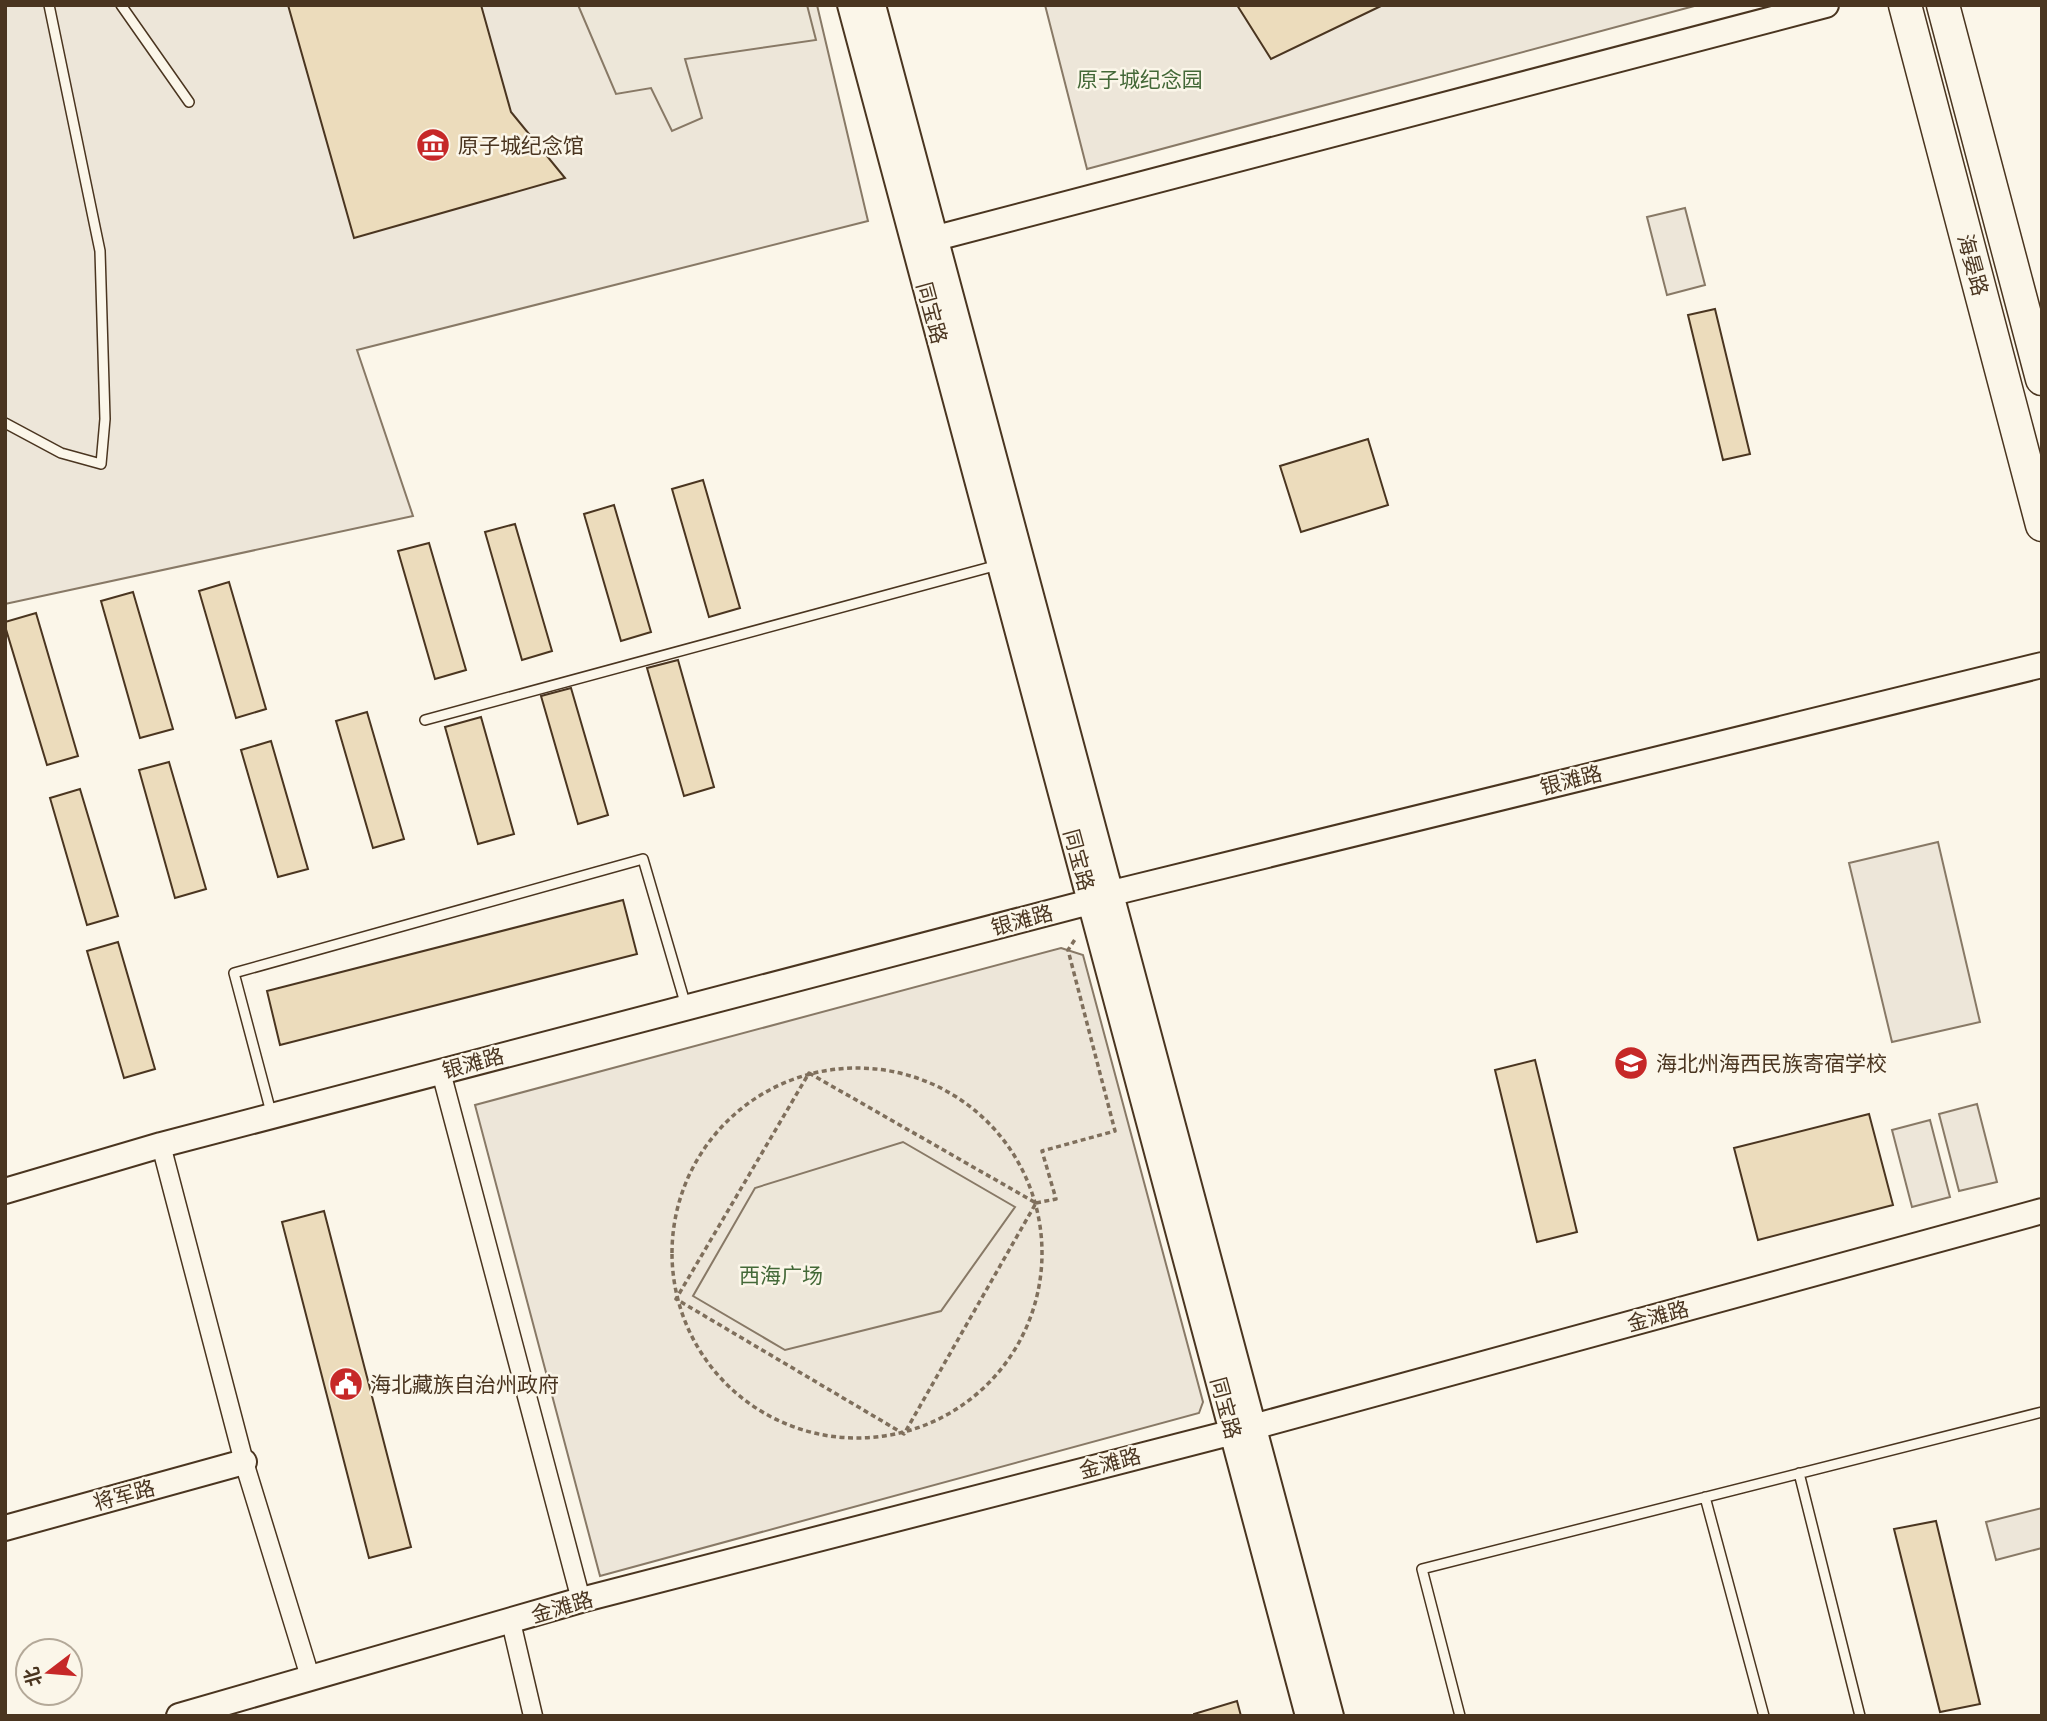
<svg xmlns="http://www.w3.org/2000/svg" width="2047" height="1721" viewBox="0 0 2047 1721" font-family="'Work Sans','Noto Sans SC',sans-serif">
	<rect width="100%" height="100%" fill="#fbf6e9"/>
	<path fill="#ede6d9" stroke="#887966" stroke-width="2" d="M 5,5 L 817,5 L 868,221 L 357,350 L 413,516 L 5,604 Z
		M 1045,5 L 1698,5 L 1087,169 Z
		M 1685,208 L 1705,285 L 1667,295 L 1647,217 Z
		M 1938,842 L 1980,1022 L 1892,1042 L 1849,863 Z
		M 1061,948 L 1083,955 L 1203,1402 L 1199,1413 L 600,1576 L 475,1105 Z
		M 1977,1104 L 1997,1182 L 1959,1191 L 1939,1114 Z
		M 1930,1120 L 1950,1197 L 1912,1207 L 1892,1130 Z
		M 2042,1508 L 2042,1548 L 1996,1560 L 1986,1522 Z"/>
	<path fill="#ede7d9" stroke="#887966" stroke-width="2" d="M 578,5 L 807,5 L 816,40 L 685,59 L 702,118 L 672,131 L 651,88 L 616,94 Z
		M 903,1142 L 1015,1207 L 941,1311 L 785,1350 L 693,1296 L 755,1188 Z"/>
	<path fill="#ecdcbc" stroke="#4a3520" stroke-width="2" d="M 288,5 L 481,5 L 511,112 L 565,178 L 354,238 Z
		M 1237,5 L 1383,5 L 1271,59 Z
		M 1715,309 L 1750,454 L 1723,460 L 1688,315 Z
		M 1368,439 L 1388,505 L 1301,532 L 1280,466 Z
		M 703,480 L 740,608 L 709,617 L 672,489 Z
		M 614,505 L 651,632 L 621,641 L 584,514 Z
		M 515,524 L 552,651 L 522,660 L 485,532 Z
		M 429,543 L 466,670 L 435,679 L 398,551 Z
		M 229,582 L 266,709 L 236,718 L 199,591 Z
		M 133,592 L 173,729 L 140,738 L 101,601 Z
		M 36,613 L 78,756 L 47,765 L 5,626 L 5,622 Z
		M 678,660 L 714,787 L 684,796 L 647,668 Z
		M 571,688 L 608,815 L 578,824 L 541,696 Z
		M 367,712 L 404,839 L 373,848 L 336,721 Z
		M 481,717 L 514,834 L 478,844 L 445,727 Z
		M 271,741 L 308,869 L 278,877 L 241,750 Z
		M 169,762 L 206,889 L 175,898 L 139,770 Z
		M 80,789 L 118,916 L 87,925 L 50,798 Z
		M 623,900 L 637,954 L 280,1045 L 267,991 Z
		M 118,942 L 155,1069 L 124,1078 L 87,951 Z
		M 1535,1060 L 1577,1232 L 1537,1242 L 1495,1070 Z
		M 1869,1114 L 1893,1205 L 1758,1240 L 1734,1148 Z
		M 324,1211 L 411,1547 L 369,1558 L 282,1222 Z
		M 1936,1521 L 1980,1704 L 1940,1712 L 1894,1529 Z
		M 1237,1701 L 1241,1716 L 1194,1716 L 1194,1714 Z"/>
	<g fill="none" stroke-linecap="round" stroke-linejoin="round">
		<g stroke="#4a3520" stroke-width="12">
			<path id="lane" d="M 121,5 L 189,102
				M 5,423 L 61,453 L 101,464 L 105,419 L 100,251 L 49,5
				M 425,720 L 998,565
				M 272,1116 L 234,973 L 643,859 L 686,1006
				M 1799,1473 L 1860,1716
				M 1705,1497 L 1764,1716
				M 1460,1716 L 1422,1569 L 2042,1412"/>
		</g>
		<g stroke="#4a3520" stroke-width="21">
			<path id="street" d="M 441,1072 L 581,1600
				M 161,1145 L 244,1462 L 311,1680
				M 511,1622 L 533,1716"/>
		</g>
		<g stroke="#4a3520" stroke-width="28">
			<path id="secondary" d="M 850,5 L 1308,1716
				M 873,5 L 1331,1716
				M 921,242 L 1826,5
				M 5,1191 L 161,1145 L 1090,902 L 1112,893 L 2042,665
				M 5,1528 L 244,1462
				M 179,1716 L 581,1600 L 1253,1427 L 2042,1211"/>
		</g>
		<g stroke="#4a3520" stroke-width="35">
			<path id="highway" d="M 1905,5 L 2042,525
				M 1943,5 L 2042,379"/>
		</g>
		<path stroke="#7f6f5c" stroke-width="3.5" stroke-dasharray="5 3.5" stroke-linecap="butt" d="M672 1253a185 185 0 1 1 370 0a185 185 0 1 1-370 0Z
			M 809,1073 L 1036,1203 L 904,1434 L 676,1299 Z
			M 1036,1203 L 1056,1199 L 1042,1151 L 1115,1131 L 1068,950 L 1076,938"/>
		<use href="#lane" stroke="#fbf6e9" stroke-width="9"/>
		<use href="#street" stroke="#fbf6e9" stroke-width="18"/>
		<use href="#secondary" stroke="#fbf6e9" stroke-width="24"/>
		<use href="#highway" stroke="#fbf6e9" stroke-width="32"/>
	</g>
	<defs>
		<g id="museum-disc" transform="scale(1.75)"><circle r="9.5" fill="#c62828" stroke="#fbf6e9"/><path d="M0-6L6-3V-2H-6V-3ZM-5-1h2V3h-2ZM-1-1h2V3h-2ZM3-1h2V3H3ZM-6 4H6V6H-6Z" fill="#fff"/></g>
		<g id="school-disc" transform="scale(1.75)"><circle r="9.5" fill="#c62828" stroke="#fbf6e9"/><path d="M0-5L7-2L0 1L-7-2ZM-4 1L0 2.5L4 1V4Q0 6-4 4Z" fill="#fff"/></g>
		<g id="civic-disc" transform="scale(1.75)"><circle r="9.5" fill="#c62828" stroke="#fbf6e9"/><path d="M-.6-6.5H3V-4.5H.6V-3L4-1V1h2V6H-6V1h2V-1L-.6-3ZM-1.2 2.5V6h2.4V2.5Z" fill="#fff"/></g>
	</defs>
	<g fill-rule="evenodd">
		<use href="#museum-disc" x="433" y="145"/>
		<use href="#school-disc" x="1631" y="1063"/>
		<use href="#civic-disc" x="346" y="1384"/>
	</g>
	<g text-anchor="middle" dominant-baseline="central" stroke-width="5" stroke-linejoin="round" paint-order="stroke">
		<g font-size="21" fill="#436837" stroke="#fbf6e9">
			<text x="1140" y="79">原子城纪念园</text>
			<text x="781" y="1275">西海广场</text>
		</g>
		<g font-size="21" fill="#4a3520" stroke="#fbf6e9" text-anchor="start">
			<text x="458" y="145">原子城纪念馆</text>
			<text x="1656" y="1063">海北州海西民族寄宿学校</text>
			<text x="370" y="1384">海北藏族自治州政府</text>
		</g>
		<g font-size="21" fill="#4a3520" stroke="#fbf6e9">
			<text transform="translate(1973 265) rotate(75)">海晏路</text>
			<text transform="translate(932 313) rotate(75)">同宝路</text>
			<text transform="translate(1571 780) rotate(-14)">银滩路</text>
			<text transform="translate(1079 860) rotate(75)">同宝路</text>
			<text transform="translate(1022 920) rotate(-15)">银滩路</text>
			<text transform="translate(473 1063) rotate(-15)">银滩路</text>
			<text transform="translate(1658 1316) rotate(-15)">金滩路</text>
			<text transform="translate(1226 1408) rotate(75)">同宝路</text>
			<text transform="translate(1110 1463) rotate(-15)">金滩路</text>
			<text transform="translate(124 1495) rotate(-15)">将军路</text>
			<text transform="translate(562 1607) rotate(-16)">金滩路</text>
		</g>
	</g>
	<rect width="2047" height="1721" fill="none" stroke="#4a3520" stroke-width="14"/>
	<g transform="translate(49 1672) rotate(254)"><circle r="33" fill="#fbf6e9" stroke="#b4a999" stroke-width="2"/>
	<path d="M0-5L12 26L0 18L-12 26Z" fill="#c62828"/>
	<text y="-10" font-size="19" font-weight="bold" text-anchor="middle" fill="#4a3520">北</text>
	</g>
</svg>
